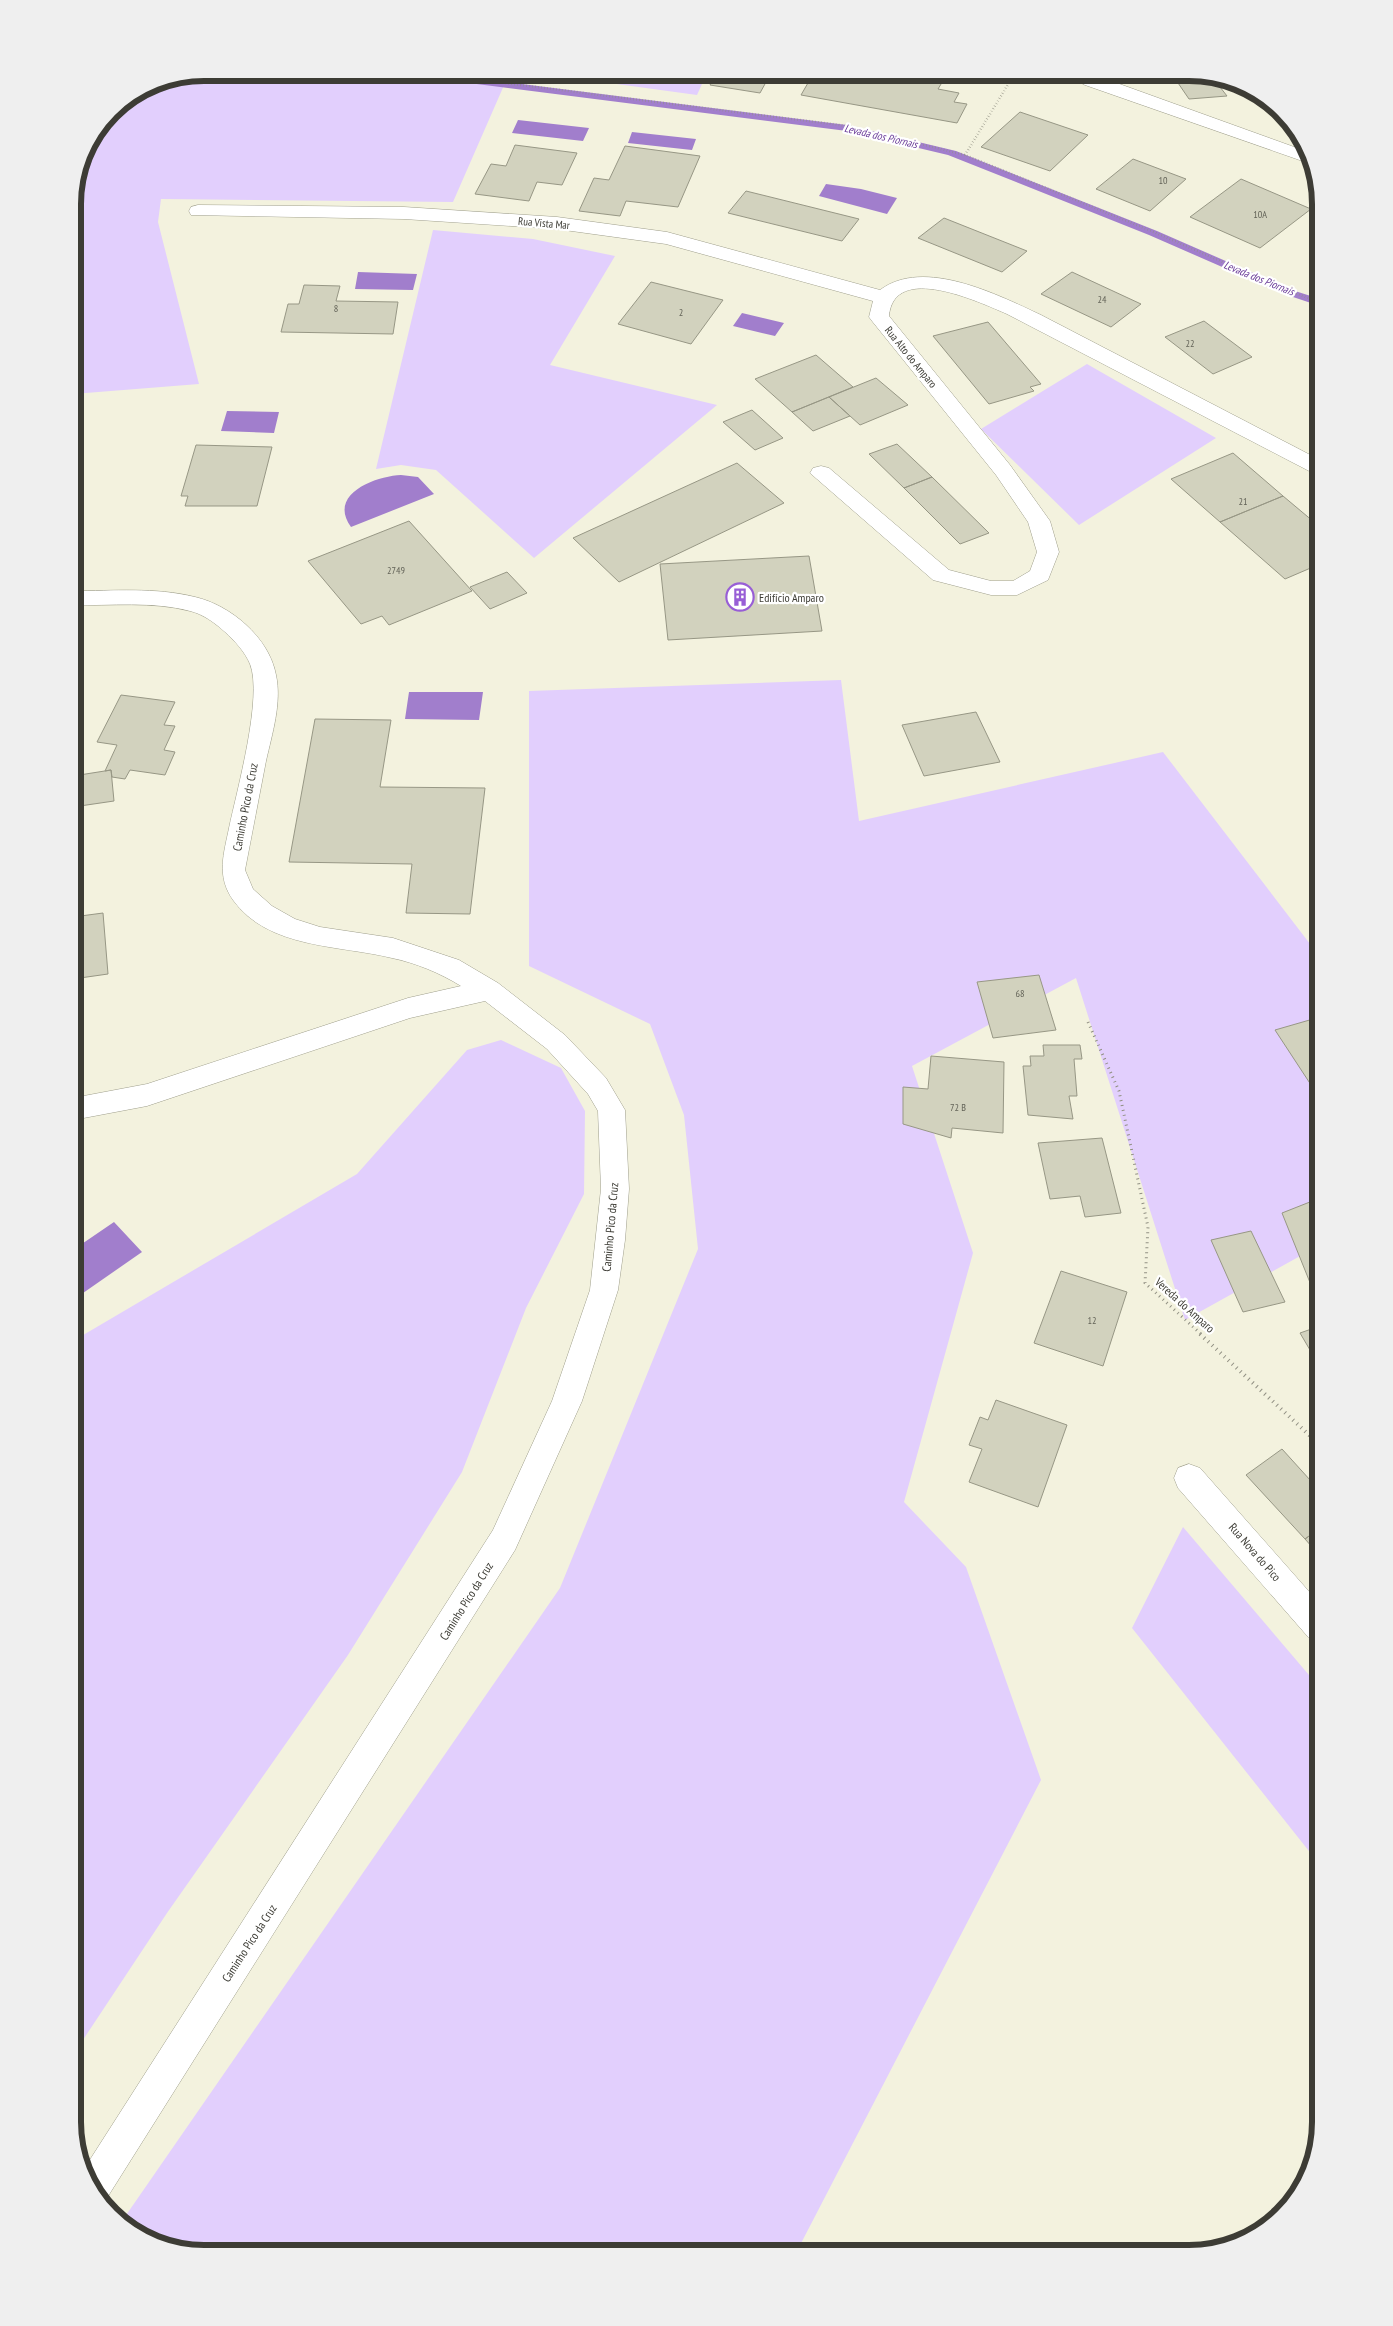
<svg xmlns="http://www.w3.org/2000/svg" width="1393" height="2326" viewBox="0 0 1393 2326" font-family="'PT Sans Narrow',sans-serif">
	<rect width="100%" height="100%" fill="#f3f2de"/>
	<path fill="#e2cffd" d="M 204,73 L 425,73 L 505,83 L 453,202 L 161,199 L 158,222 L 199,384 L 73,394 L 73,196 L 83,154 L 111,111 L 154,82 Z
		M 584,73 L 707,73 L 697,95 L 580,79 Z
		M 433,230 L 533,239 L 615,256 L 550,365 L 717,405 L 534,558 L 436,470 L 401,465 L 376,469 Z
		M 1087,364 L 1216,438 L 1079,525 L 981,429 Z
		M 841,680 L 859,821 L 1163,752 L 1320,957 L 1320,1245 L 1185,1320 L 1076,978 L 912,1066 L 973,1253 L 904,1502 L 966,1567 L 1041,1780 L 796,2253 L 196,2253 L 131,2231 L 122,2221 L 560,1588 L 698,1249 L 684,1115 L 650,1024 L 529,966 L 529,691 Z
		M 501,1040 L 561,1068 L 585,1111 L 584,1194 L 526,1308 L 462,1472 L 348,1655 L 167,1913 L 73,2055 L 73,1341 L 357,1174 L 467,1050 Z
		M 1183,1527 L 1320,1688 L 1320,1865 L 1132,1628 Z"/>
	<path fill="#a17ecc" d="M 518,120 L 589,128 L 583,141 L 512,133 Z
		M 632,132 L 696,139 L 692,150 L 628,143 Z
		M 826,184 L 861,189 L 897,198 L 887,214 L 819,196 Z
		M 358,272 L 417,274 L 413,290 L 355,289 Z
		M 742,313 L 784,323 L 775,336 L 733,326 Z
		M 227,411 L 279,412 L 274,433 L 221,431 Z
		M 401,475 L 418,477 L 434,494 L 351,527 C 327,494 376,476 401,475 Z
		M 409,692 L 483,692 L 479,720 L 405,719 Z
		M 114,1222 L 142,1252 L 73,1300 L 73,1250 Z"/>
	<g fill="none" stroke-linecap="round" stroke-linejoin="round">
		<path fill="#a17ecc" fill-rule="evenodd" d="M 409,73 L 435,73 L 847,125 L 956,151 L 1157,231 L 1292,290 L 1320,299 L 1320,306 L 1284,294 L 1149,235 L 948,155 L 847,131 L 414,76 Z"/>
	</g>
	<path fill="#d2d2be" stroke="#979785" d="M 717,73 L 771,73 L 760,93 L 710,85 Z
		M 826,73 L 930,73 L 946,76 L 938,89 L 959,93 L 954,102 L 967,104 L 957,123 L 801,95 L 812,76 L 823,78 Z
		M 1125,73 L 1154,73 L 1128,76 Z
		M 1210,77 L 1213,78 L 1227,96 L 1189,99 L 1176,80 Z
		M 1020,112 L 1088,135 L 1050,171 L 981,147 Z
		M 515,145 L 577,153 L 562,185 L 537,182 L 529,201 L 475,194 L 491,164 L 506,166 Z
		M 625,146 L 700,156 L 678,207 L 626,201 L 620,216 L 579,211 L 594,178 L 609,180 Z
		M 1133,159 L 1186,179 L 1150,211 L 1096,189 Z
		M 1241,179 L 1311,209 L 1260,248 L 1190,217 Z
		M 746,191 L 859,219 L 842,241 L 728,213 Z
		M 944,218 L 1027,251 L 1002,272 L 918,238 Z
		M 1072,272 L 1141,304 L 1111,327 L 1041,294 Z
		M 651,282 L 723,300 L 691,344 L 618,324 Z
		M 304,285 L 340,286 L 336,301 L 398,302 L 393,334 L 281,332 L 288,304 L 299,304 Z
		M 1204,321 L 1252,357 L 1213,374 L 1165,337 Z
		M 988,322 L 1041,384 L 1030,387 L 1034,391 L 989,404 L 933,336 Z
		M 816,355 L 853,387 L 792,412 L 755,379 Z
		M 876,378 L 908,405 L 860,425 L 829,397 Z
		M 829,397 L 850,416 L 813,431 L 792,412 Z
		M 752,410 L 783,438 L 755,450 L 723,422 Z
		M 897,444 L 932,477 L 904,488 L 869,454 Z
		M 196,445 L 272,447 L 257,506 L 185,506 L 188,496 L 181,496 Z
		M 1233,453 L 1283,496 L 1220,522 L 1171,479 Z
		M 737,463 L 784,503 L 619,582 L 573,538 Z
		M 932,477 L 989,533 L 960,544 L 904,488 Z
		M 1283,496 L 1320,527 L 1320,564 L 1285,579 L 1220,522 Z
		M 409,521 L 472,591 L 389,625 L 382,616 L 361,624 L 308,561 Z
		M 809,556 L 822,631 L 668,640 L 660,564 Z
		M 507,572 L 527,593 L 490,609 L 470,587 Z
		M 121,695 L 175,702 L 164,725 L 175,726 L 164,750 L 175,752 L 165,775 L 130,770 L 125,779 L 112,777 L 111,770 L 105,771 L 117,745 L 97,742 Z
		M 976,712 L 1000,762 L 924,776 L 902,725 Z
		M 315,719 L 391,720 L 380,787 L 485,788 L 470,914 L 406,913 L 412,864 L 289,862 Z
		M 111,770 L 114,801 L 73,807 L 73,776 Z
		M 103,913 L 108,974 L 73,979 L 73,917 Z
		M 1039,975 L 1056,1030 L 993,1038 L 977,982 Z
		M 1320,1017 L 1320,1089 L 1315,1091 L 1275,1030 Z
		M 1043,1045 L 1080,1045 L 1082,1059 L 1074,1059 L 1077,1096 L 1069,1096 L 1073,1119 L 1028,1115 L 1023,1066 L 1031,1066 L 1030,1056 L 1044,1056 Z
		M 931,1056 L 1004,1062 L 1003,1133 L 952,1128 L 951,1138 L 903,1124 L 903,1087 L 928,1089 Z
		M 1102,1138 L 1121,1213 L 1085,1217 L 1080,1196 L 1050,1199 L 1038,1143 Z
		M 1320,1198 L 1320,1287 L 1313,1290 L 1282,1213 Z
		M 1251,1231 L 1285,1302 L 1243,1312 L 1211,1240 Z
		M 1061,1271 L 1127,1292 L 1103,1366 L 1034,1343 Z
		M 1320,1326 L 1320,1367 L 1300,1333 Z
		M 996,1400 L 1067,1425 L 1038,1507 L 969,1482 L 982,1449 L 969,1445 L 980,1417 L 988,1420 Z
		M 1282,1449 L 1320,1491 L 1320,1528 L 1305,1539 L 1246,1475 Z
		M 1320,1528 L 1320,1556 L 1305,1539 Z
		M 1293,2199 L 1247,2240 L 1240,2242 Z"/>
	<g fill="none" stroke-linecap="round" stroke-linejoin="round">
		<g stroke="#9f9f8c" stroke-width="1">
			<path id="minor" d="M 1067,73 L 1089,73 L 1308,152 L 1311,164 L 1085,85 L 1070,77 Z
				M 198,205 L 404,207 L 557,217 L 667,232 L 880,290 C 924,257 998,295 1041,315 L 1320,460 L 1320,475 L 1313,473 L 1007,314 C 979,302 894,262 889,316 L 1010,465 L 1050,521 L 1059,552 L 1048,580 L 1017,595 L 991,595 L 933,580 L 810,473 L 813,468 L 821,466 L 829,468 L 949,570 L 991,581 L 1013,581 L 1030,571 L 1037,552 L 1028,522 L 996,475 L 872,321 L 869,317 L 873,301 L 666,244 L 557,229 L 404,219 L 191,215 L 189,211 L 191,207 Z
				M 73,591 C 113,591 155,587 195,597 C 230,605 269,637 276,675 C 282,703 272,734 266,761 C 259,797 252,834 245,870 L 253,889 L 272,906 L 295,919 L 320,927 L 393,938 L 459,960 L 498,983 L 565,1035 L 606,1078 L 625,1110 L 629,1189 L 625,1240 L 618,1290 L 582,1401 L 515,1550 L 105,2201 L 86,2180 L 84,2169 L 493,1530 L 552,1401 L 590,1290 L 601,1189 L 598,1111 L 588,1094 L 547,1049 L 485,1001 L 410,1018 L 147,1106 L 73,1120 L 73,1098 L 147,1084 L 408,998 L 461,986 C 440,973 416,963 392,958 C 340,945 268,949 233,900 C 216,876 224,853 229,828 C 237,790 263,697 250,664 C 245,652 235,641 225,632 C 215,623 203,614 190,611 C 152,601 111,606 73,605 Z
				M 1189,1464 L 1200,1468 L 1320,1604 L 1320,1642 L 1309,1638 L 1178,1488 L 1174,1478 L 1178,1468 Z"/>
		</g>
		<path stroke="#919083" stroke-width="2.5" stroke-dasharray="0.5 2.5" stroke-linecap="butt" d="M 425,73 L 848,126 L 965,155 L 1154,232 L 1289,291 L 1320,302
			M 965,155 L 1015,73"/>
		<path stroke="#919083" stroke-width="3" stroke-dasharray="1 4" stroke-linecap="butt" d="M 1088,1022 L 1119,1091 L 1148,1227 L 1145,1283 L 1202,1335"/>
		<path stroke="#919083" stroke-width="4" stroke-dasharray="1 4.5" stroke-linecap="butt" d="M 1200,1334 L 1320,1445"/>
		<use href="#minor" fill="#fff" fill-rule="evenodd"/>
	</g>
	<defs>
		<g id="building-ring" transform="scale(1.4375)"><circle r="9.5" fill="#fff" stroke="#985ed6" stroke-width="1.5"/><path d="M-4-6H4V6H1V3H-1V6H-4ZM-2.5-4.3h1.7v1.8h-1.7ZM.8-4.3h1.7v1.8H.8ZM-2.5-1h1.7V.8h-1.7ZM.8-1h1.7V.8H.8Z" fill="#985ed6"/></g>
	</defs>
	<g fill-rule="evenodd">
		<use href="#building-ring" x="740" y="597"/>
	</g>
	<g text-anchor="middle" dominant-baseline="central" stroke-width="4.5" stroke-linejoin="round" paint-order="stroke">
		<g font-size="10" fill="#626257">
			<text x="1163" y="180">10</text>
			<text x="1260" y="214">10A</text>
			<text x="1102" y="299">24</text>
			<text x="336" y="308">8</text>
			<text x="681" y="312">2</text>
			<text x="1190" y="343">22</text>
			<text x="1243" y="501">21</text>
			<text x="396" y="570">2749</text>
			<text x="1020" y="993">68</text>
			<text x="958" y="1107">72 B</text>
			<text x="1092" y="1320">12</text>
		</g>
		<g font-size="11" font-style="italic" fill="#693a98" stroke="#fff">
			<text transform="translate(881 136) rotate(13)">Levada dos Piornais</text>
			<text transform="translate(1259 278) rotate(22)">Levada dos Piornais</text>
		</g>
		<g font-size="11" fill="#3d3c35" stroke="#fff">
			<text transform="translate(544 223) rotate(5)">Rua Vista Mar</text>
			<text transform="translate(911 357) rotate(51)">Rua Alto do Amparo</text>
		</g>
		<g font-size="12" fill="#3d3c35" stroke="#fff" text-anchor="start">
			<text x="759" y="597">Edifício Amparo</text>
		</g>
		<g font-size="12" fill="#3d3c35" stroke="#fff">
			<text transform="translate(245 807) rotate(-79)">Caminho Pico da Cruz</text>
			<text transform="translate(610 1227) rotate(-85)">Caminho Pico da Cruz</text>
			<text transform="translate(1185 1305) rotate(42)">Vereda do Amparo</text>
			<text transform="translate(1255 1552) rotate(49)">Rua Nova do Pico</text>
			<text transform="translate(466 1601) rotate(-58)">Caminho Pico da Cruz</text>
			<text transform="translate(249 1943) rotate(-57)">Caminho Pico da Cruz</text>
		</g>
	</g>
	<path d="M0 0H1393V2326H0ZM204 81H1189A123 123 0 0 1 1312 204V2122A123 123 0 0 1 1189 2245H204A123 123 0 0 1 81 2122V204A123 123 0 0 1 204 81Z" fill="#efefef" fill-rule="evenodd"/>
	<path fill="none" stroke="#3d3c35" stroke-width="6" d="M204 81H1189A123 123 0 0 1 1312 204V2122A123 123 0 0 1 1189 2245H204A123 123 0 0 1 81 2122V204A123 123 0 0 1 204 81Z"/>
</svg>
